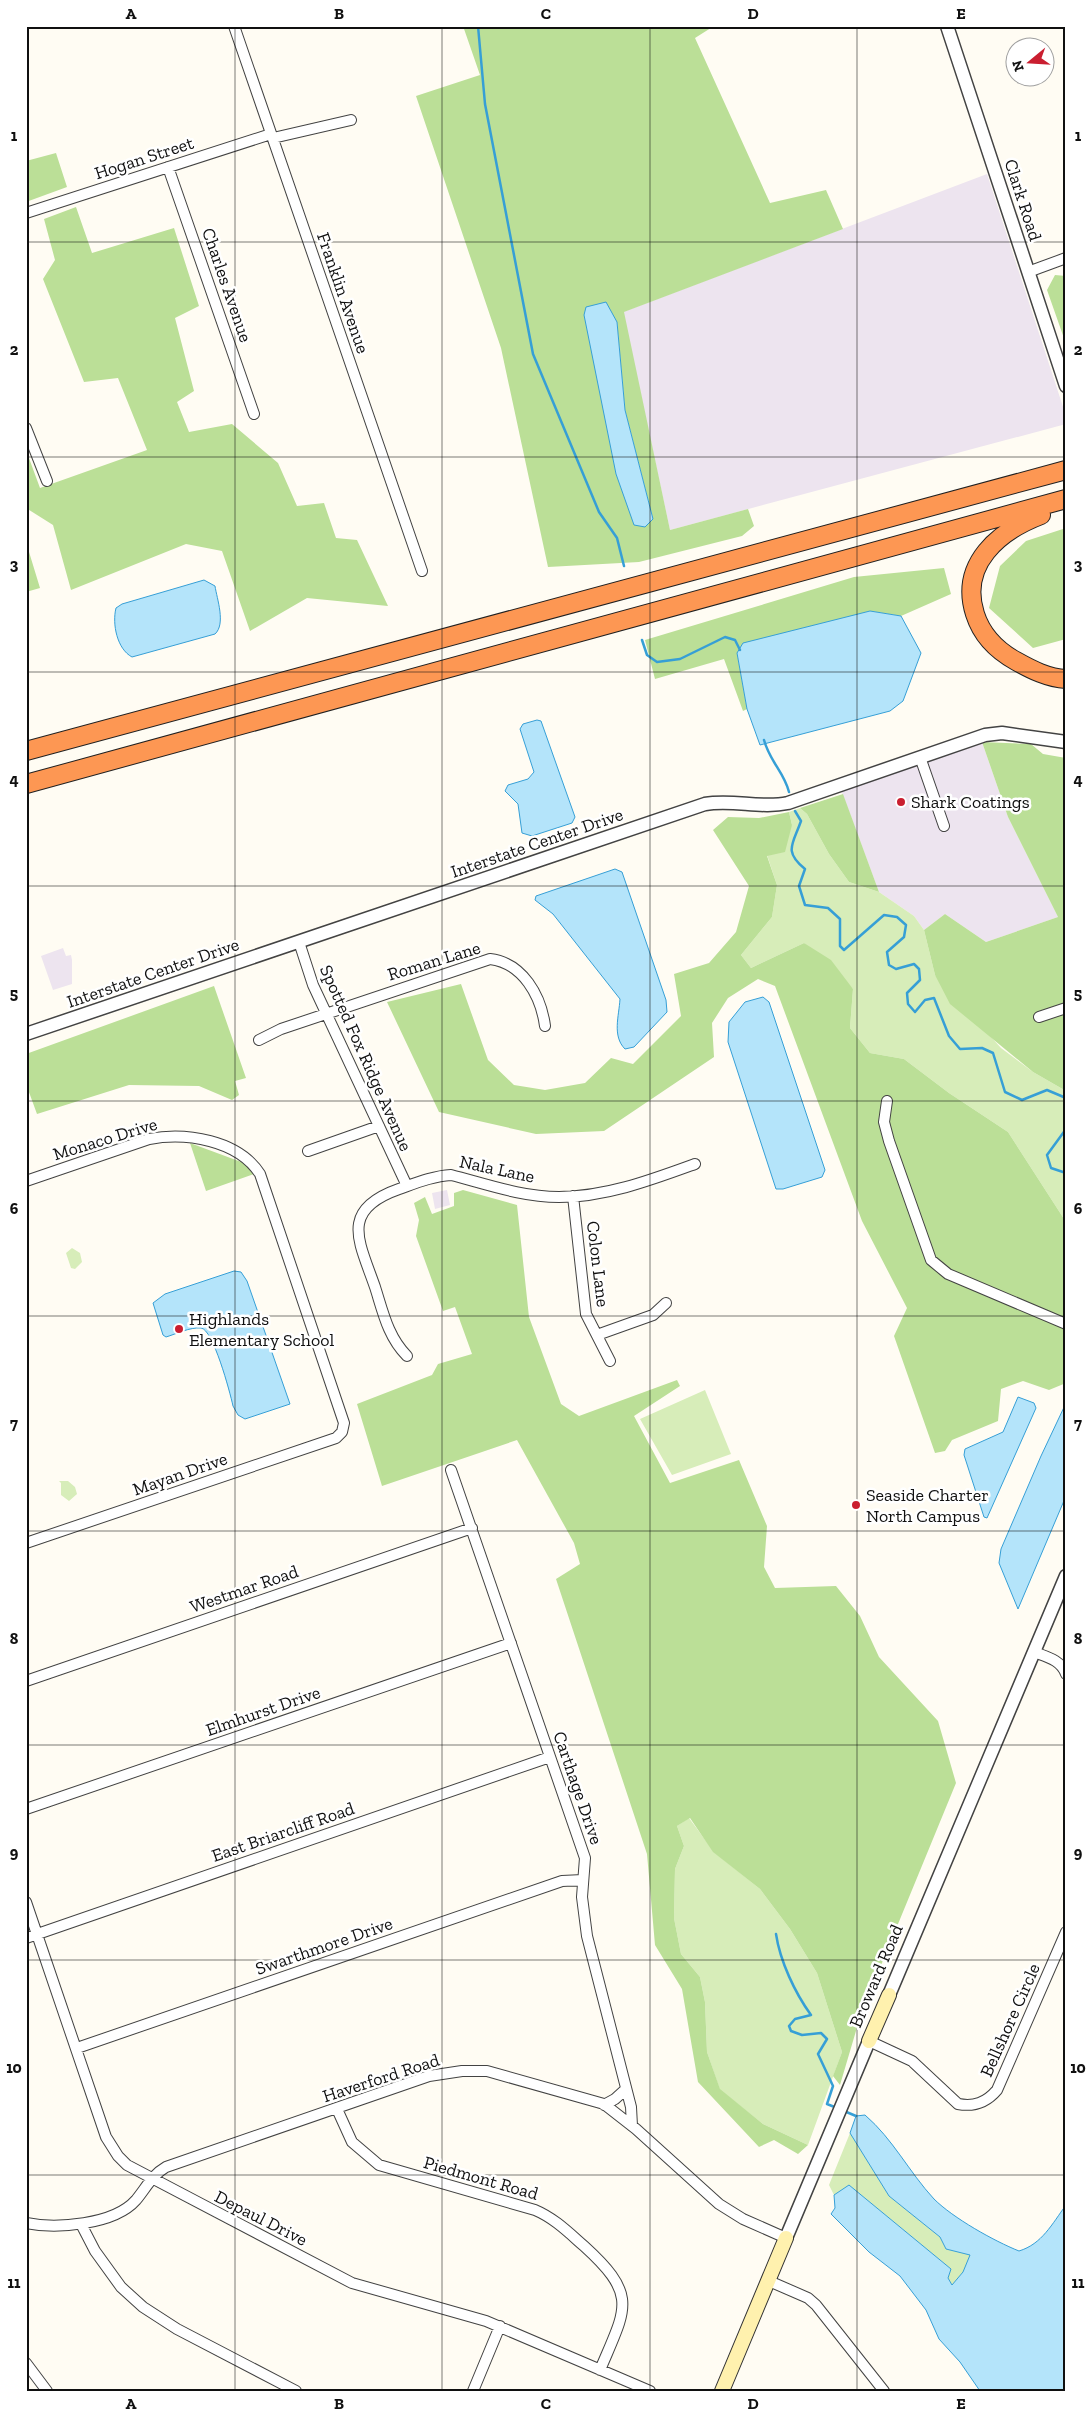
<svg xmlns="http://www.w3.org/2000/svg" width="1092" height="2417" viewBox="0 0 1092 2417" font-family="'Zilla Slab',serif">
	<rect width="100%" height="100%" fill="#fffcf3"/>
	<path fill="#ede4ef" d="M 987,174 L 1066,416 L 1066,424 L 670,530 L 623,312 Z
		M 982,742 L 1008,817 L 1058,917 L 986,942 L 945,914 L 924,930 L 914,916 L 879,892 L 841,790 Z
		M 63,948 L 66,956 L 71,955 L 72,960 L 72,984 L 53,990 L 41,956 Z
		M 447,1190 L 450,1205 L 435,1209 L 432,1193 Z"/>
	<path fill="#d7edb9" d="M 800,808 L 807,814 L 829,854 L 849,882 L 879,892 L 914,916 L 924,930 L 935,975 L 1001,1048 L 1033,1072 L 1066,1091 L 1066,1222 L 1008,1132 L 949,1093 L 904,1059 L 870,1053 L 850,1028 L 853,989 L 804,943 L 751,968 L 741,955 L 772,917 L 777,885 L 767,855 L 792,825 L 789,812 Z
		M 72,1248 L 80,1253 L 82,1262 L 75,1269 L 71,1268 L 66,1253 Z
		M 705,1390 L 731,1454 L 672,1475 L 640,1419 Z
		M 59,1481 L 68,1481 L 75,1487 L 77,1494 L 69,1501 L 61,1495 L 61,1483 Z
		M 689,1818 L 714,1852 L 760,1889 L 790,1929 L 817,1973 L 842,2052 L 808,2145 L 763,2124 L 720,2090 L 707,2052 L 705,2002 L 700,1977 L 681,1954 L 674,1918 L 675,1869 L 684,1846 L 677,1826 Z
		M 850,2133 L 889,2196 L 940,2237 L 946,2249 L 971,2255 L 963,2272 L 952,2285 L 948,2278 L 951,2269 L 849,2185 L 834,2195 L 829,2185 Z"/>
	<path fill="#bbdf97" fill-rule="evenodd" d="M 463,26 L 714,26 L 695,38 L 770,203 L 826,190 L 843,229 L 624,312 L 670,530 L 748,509 L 754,526 L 742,536 L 639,562 L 548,567 L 501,348 L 416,96 L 480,75 ZM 586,307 L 617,322 L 625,410 L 653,519 Z
		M 56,153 L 67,187 L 26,202 L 26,161 Z
		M 76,207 L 92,253 L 174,228 L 199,306 L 175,318 L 194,391 L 177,402 L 189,432 L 232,424 L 278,463 L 297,506 L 324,503 L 336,538 L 357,540 L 388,606 L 307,598 L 250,631 L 222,551 L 186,544 L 71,590 L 53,525 L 26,508 L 26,450 L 40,488 L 147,450 L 118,378 L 84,382 L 43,279 L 55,260 L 44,219 Z
		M 1055,275 L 1066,276 L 1066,344 L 1047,290 Z
		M 1066,528 L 1066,639 L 1033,648 L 989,608 L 1000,566 L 1026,541 Z
		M 26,542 L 40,588 L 26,592 Z
		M 944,568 L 951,594 L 901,616 L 870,611 L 737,653 L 747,709 L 743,711 L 724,659 L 655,679 L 645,640 L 854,577 Z
		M 982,742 L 1031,744 L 1043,754 L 1066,758 L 1066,1091 L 1033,1072 L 950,1004 L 935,975 L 924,930 L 945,914 L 986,942 L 1058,917 L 1008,817 Z
		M 843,794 L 879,892 L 849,882 L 829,854 L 807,814 L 800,808 Z
		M 789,812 L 792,825 L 785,852 L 767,856 L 777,885 L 772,917 L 741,955 L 751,968 L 804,943 L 831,960 L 853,989 L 850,1028 L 870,1053 L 904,1059 L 949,1093 L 1008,1132 L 1066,1222 L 1066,1383 L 1049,1390 L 1023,1381 L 1001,1389 L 998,1421 L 952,1440 L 945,1451 L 935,1453 L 894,1336 L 907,1308 L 862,1221 L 775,986 L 758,979 L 728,998 L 712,1023 L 714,1057 L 604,1131 L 536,1134 L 439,1112 L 387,1002 L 461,984 L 488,1060 L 514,1085 L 545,1090 L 585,1083 L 611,1058 L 633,1064 L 681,1016 L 674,974 L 709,963 L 736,932 L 749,886 L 713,830 L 728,817 L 759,818 Z
		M 214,986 L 246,1078 L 235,1081 L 239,1095 L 232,1100 L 199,1086 L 129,1085 L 37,1114 L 26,1084 L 26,1054 Z
		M 190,1143 L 244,1163 L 254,1174 L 206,1191 Z
		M 463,1190 L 517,1205 L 529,1317 L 561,1404 L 579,1416 L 677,1380 L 680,1386 L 634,1416 L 670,1483 L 739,1460 L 767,1526 L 764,1567 L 775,1588 L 836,1586 L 860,1616 L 879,1657 L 938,1721 L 956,1783 L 861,2014 L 840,2085 L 833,2076 L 842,2052 L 817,1973 L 790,1929 L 760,1889 L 713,1852 L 690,1818 L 677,1826 L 684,1846 L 675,1869 L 674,1918 L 681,1954 L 700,1977 L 705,2002 L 707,2052 L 720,2089 L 763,2124 L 808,2145 L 798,2154 L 774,2140 L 759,2147 L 698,2082 L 682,1989 L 655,1945 L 647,1854 L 556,1579 L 580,1564 L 574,1543 L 517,1440 L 382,1486 L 357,1404 L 432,1375 L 438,1364 L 472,1354 L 455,1307 L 443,1311 L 416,1236 L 419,1220 L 414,1203 L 425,1197 L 432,1214 L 454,1206 L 454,1193 Z"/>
	<path fill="#b4e4fa" stroke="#369fd6" d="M 606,302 L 617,322 L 625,410 L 653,519 L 645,527 L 634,525 L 616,474 L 584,315 L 586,307 Z
		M 204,580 L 215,586 C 217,599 226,624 215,634 L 132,657 C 117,649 112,624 116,608 L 122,604 Z
		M 870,611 L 901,616 L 921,653 L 903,701 L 890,711 L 760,745 L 747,709 L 737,653 L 743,643 Z
		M 537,720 L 541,721 L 575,817 L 572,823 L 532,836 L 522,833 L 518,804 L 505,791 L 508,785 L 528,779 L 534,772 L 520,729 L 523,724 Z
		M 615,869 L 622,872 L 666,1000 L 667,1012 L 634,1047 L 625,1049 C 612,1036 619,1016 620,999 L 553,914 L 535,900 L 536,896 Z
		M 763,997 L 769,1002 L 825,1170 L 822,1177 L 783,1189 L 776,1189 L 728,1042 L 729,1022 L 745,1002 Z
		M 234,1271 L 241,1272 L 247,1281 L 290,1404 L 245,1419 L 238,1415 L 233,1406 C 230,1392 213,1329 201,1328 C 190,1327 176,1334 166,1337 L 163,1335 L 153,1303 L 165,1294 Z
		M 1018,1397 L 1034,1403 L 1036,1408 L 987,1518 L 984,1517 L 964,1455 L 965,1449 L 1003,1432 Z
		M 1066,1403 L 1066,1496 L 1018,1609 L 999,1563 L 1001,1549 L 1041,1456 Z
		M 865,2115 C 893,2139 909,2172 934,2199 C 953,2218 994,2241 1019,2251 C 1042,2244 1052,2224 1066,2205 L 1066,2391 L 980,2391 L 960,2362 L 939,2339 L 926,2310 L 900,2276 L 869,2252 L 831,2214 L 835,2208 L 834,2195 L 849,2185 L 951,2269 L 948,2278 L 952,2285 L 963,2272 L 970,2255 L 946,2249 L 940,2237 L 889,2196 L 850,2133 L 856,2116 Z"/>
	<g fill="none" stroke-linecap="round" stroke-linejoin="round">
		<path stroke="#369fd6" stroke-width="2.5" d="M 478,26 L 485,104 L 533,354 L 599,512 L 617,538 L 624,566
			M 642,640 L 647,655 L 657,662 L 680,659 L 725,637 L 735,640 L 740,650
			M 764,740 C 770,762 784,772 789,792
			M 795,811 L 801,821 C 793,844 783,851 805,869 L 799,886 L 805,905 L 828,908 L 840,919 L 840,946 L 844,950 L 884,915 L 897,917 L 906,925 L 904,937 L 887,952 L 889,965 L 896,969 L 914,964 L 919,969 L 920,980 L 907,993 L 908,1004 L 915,1012 L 925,1000 L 934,998 L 949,1036 L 960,1049 L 982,1048 L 993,1053 L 1005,1092 L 1022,1100 L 1047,1090 L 1066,1098
			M 1066,1129 L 1047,1155 L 1051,1168 L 1066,1173
			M 776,1934 C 780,1961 795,1993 811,2015 L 795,2019 L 789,2026 L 791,2031 L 802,2035 L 821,2033 L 827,2039 L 818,2054 L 833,2086 L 827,2104 L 837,2108
			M 844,2111 L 856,2116"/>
		<g stroke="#434343" stroke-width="12">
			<path id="minor" d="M 234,26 L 422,571
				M 273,138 L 351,120
				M 168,167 L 254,414
				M 26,213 L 271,134
				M 1028,272 L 1066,258
				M 26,428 L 47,481
				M 920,757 L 944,826
				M 299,942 L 313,985 L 407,1186
				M 1039,1017 L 1066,1008
				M 259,1040 L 281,1029 L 490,959 C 523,963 541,996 545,1026
				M 887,1101 L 884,1122 L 889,1141 L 931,1260 L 948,1274 L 1066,1324
				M 308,1151 L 379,1126
				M 26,1181 L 149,1139 C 186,1132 238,1140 260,1174 L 344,1423 L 342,1432 L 336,1438 L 26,1543
				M 573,1196 L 586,1314 L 610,1361
				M 597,1335 L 653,1315 L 666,1303
				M 407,1356 C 388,1337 383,1312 375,1287 C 359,1241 339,1210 399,1189 C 416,1183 433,1176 451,1175 C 486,1184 522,1197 559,1197 C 606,1197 651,1180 695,1164
				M 451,1470 L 585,1858 L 582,1897 L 587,1936 L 631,2107 L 632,2126
				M 1034,1652 C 1047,1657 1061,1660 1066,1674
				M 26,1681 L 472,1528
				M 26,1809 L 511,1643
				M 26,1902 L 106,2137 L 118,2156 L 127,2165 L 352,2283 L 486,2321 L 650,2391
				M 26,1938 L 550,1757
				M 869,2041 L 912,2061 L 958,2104 C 974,2107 986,2103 997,2090 L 1066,1932
				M 77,2048 L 562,1881 L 583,1880
				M 604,2105 L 615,2099 L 626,2089
				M 337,2109 L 352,2142 L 379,2165 L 535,2210 C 554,2218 568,2232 584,2246 C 639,2296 626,2308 600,2370
				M 26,2223 C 56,2229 114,2225 136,2200 C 146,2188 152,2175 166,2167 L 429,2076 L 462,2071 L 487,2071 L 604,2104 L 636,2129 L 719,2204 L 743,2219 L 786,2238
				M 81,2224 L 95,2251 L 121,2287 L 143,2307 L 177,2329 L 296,2391
				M 769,2281 L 808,2298 L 816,2305 L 884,2391
				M 26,2363 L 47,2391
				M 473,2391 L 500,2326"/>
		</g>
		<g stroke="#434343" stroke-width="15">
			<path id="tertiary" d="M 947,26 L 1066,386
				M 26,1034 L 705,804 C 733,799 761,809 788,803 L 985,735 L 1002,733 L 1066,742
				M 889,1995 L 1066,1576
				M 786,2238 L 869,2041"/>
		</g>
		<g stroke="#323232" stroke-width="16">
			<path id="secondary" d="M 869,2041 L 889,1995
				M 722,2391 L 786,2238"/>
		</g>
		<g stroke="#212121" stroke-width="20">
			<path id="motorway" d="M 1041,515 C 999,531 959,564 975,614 C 982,636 996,650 1016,661 C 1032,670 1048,678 1066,679
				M 26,751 L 1066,470
				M 26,784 L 1066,499"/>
		</g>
		<use href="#minor" stroke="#fff" stroke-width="10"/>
		<use href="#tertiary" stroke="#fff" stroke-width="12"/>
		<use href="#secondary" stroke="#fff1ae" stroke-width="14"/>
		<use href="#motorway" stroke="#fd9753" stroke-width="18"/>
	</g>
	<path fill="none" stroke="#101010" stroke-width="1" stroke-opacity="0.55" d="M 235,26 L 235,2391M 442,26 L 442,2391M 650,26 L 650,2391M 857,26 L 857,2391M 26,242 L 1066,242M 26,457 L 1066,457M 26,672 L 1066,672M 26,886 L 1066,886M 26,1101 L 1066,1101M 26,1316 L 1066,1316M 26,1531 L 1066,1531M 26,1745 L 1066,1745M 26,1960 L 1066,1960M 26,2175 L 1066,2175"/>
	<g fill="#ca1e30" stroke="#fff" stroke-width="2">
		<circle cx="901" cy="802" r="5"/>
		<circle cx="179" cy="1329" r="5"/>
		<circle cx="856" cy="1505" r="5"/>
	</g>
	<g text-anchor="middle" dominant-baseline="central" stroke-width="5" stroke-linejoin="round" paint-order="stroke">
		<g font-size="18" fill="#101010" stroke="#fff">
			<text transform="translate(144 158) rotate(-18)">Hogan Street</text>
			<text transform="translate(1023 200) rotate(72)">Clark Road</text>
			<text transform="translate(227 285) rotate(71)">Charles Avenue</text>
			<text transform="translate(343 293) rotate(71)">Franklin Avenue</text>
			<text transform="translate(537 843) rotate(-19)">Interstate Center Drive</text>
			<text transform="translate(434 961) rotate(-17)">Roman Lane</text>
			<text transform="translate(153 973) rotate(-19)">Interstate Center Drive</text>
			<text transform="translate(366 1058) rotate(66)">Spotted Fox Ridge Avenue</text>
			<text transform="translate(105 1139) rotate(-17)">Monaco Drive</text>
			<text transform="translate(497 1169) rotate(12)">Nala Lane</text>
			<text transform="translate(598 1264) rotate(83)">Colon Lane</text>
			<text transform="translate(180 1474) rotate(-19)">Mayan Drive</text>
			<text transform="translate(244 1589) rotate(-19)">Westmar Road</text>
			<text transform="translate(263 1711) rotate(-19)">Elmhurst Drive</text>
			<text transform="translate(578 1788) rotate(71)">Carthage Drive</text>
			<text transform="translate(283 1832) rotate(-19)">East Briarcliff Road</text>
			<text transform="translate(324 1946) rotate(-19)">Swarthmore Drive</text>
			<text transform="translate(876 1976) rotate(-67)">Broward Road</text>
			<text transform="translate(1010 2020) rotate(-66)">Bellshore Circle</text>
			<text transform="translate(381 2078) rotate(-18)">Haverford Road</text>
			<text transform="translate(481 2178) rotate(16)">Piedmont Road</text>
			<text transform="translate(261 2218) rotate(27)">Depaul Drive</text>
		</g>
		<g font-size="18" fill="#101010" stroke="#fff" text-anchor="start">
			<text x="911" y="802">Shark Coatings</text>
			<text x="189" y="1319">Highlands<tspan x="189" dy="21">Elementary School</tspan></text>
			<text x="866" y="1495">Seaside Charter<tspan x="866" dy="21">North Campus</tspan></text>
		</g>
	</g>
	<rect width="1092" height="2417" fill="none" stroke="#ffffff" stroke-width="55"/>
	<g transform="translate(1030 62) rotate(252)"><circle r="24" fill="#ffffff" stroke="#9f9f9f"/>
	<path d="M0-4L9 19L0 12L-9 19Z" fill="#ca1e30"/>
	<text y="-8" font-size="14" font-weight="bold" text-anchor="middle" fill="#101010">N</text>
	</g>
	<rect x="28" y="28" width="1036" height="2362" fill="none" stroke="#101010" stroke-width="2"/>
	<g font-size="16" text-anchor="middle" font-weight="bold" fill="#101010">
		<text x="131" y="19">A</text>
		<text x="339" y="19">B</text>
		<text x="546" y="19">C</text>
		<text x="753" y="19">D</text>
		<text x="961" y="19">E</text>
		<text x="14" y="141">1</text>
		<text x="1078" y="141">1</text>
		<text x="14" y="355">2</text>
		<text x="1078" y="355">2</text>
		<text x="14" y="570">3</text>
		<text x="1078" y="570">3</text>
		<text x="14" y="785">4</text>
		<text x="1078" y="785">4</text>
		<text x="14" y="999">5</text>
		<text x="1078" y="999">5</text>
		<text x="14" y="1214">6</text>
		<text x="1078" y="1214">6</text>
		<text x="14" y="1429">7</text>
		<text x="1078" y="1429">7</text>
		<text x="14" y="1644">8</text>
		<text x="1078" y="1644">8</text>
		<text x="14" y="1858">9</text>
		<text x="1078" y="1858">9</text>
		<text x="14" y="2073">10</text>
		<text x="1078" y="2073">10</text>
		<text x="14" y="2288">11</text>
		<text x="1078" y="2288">11</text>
		<text x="131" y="2409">A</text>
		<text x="339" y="2409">B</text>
		<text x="546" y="2409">C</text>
		<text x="753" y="2409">D</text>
		<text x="961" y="2409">E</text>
	</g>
</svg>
